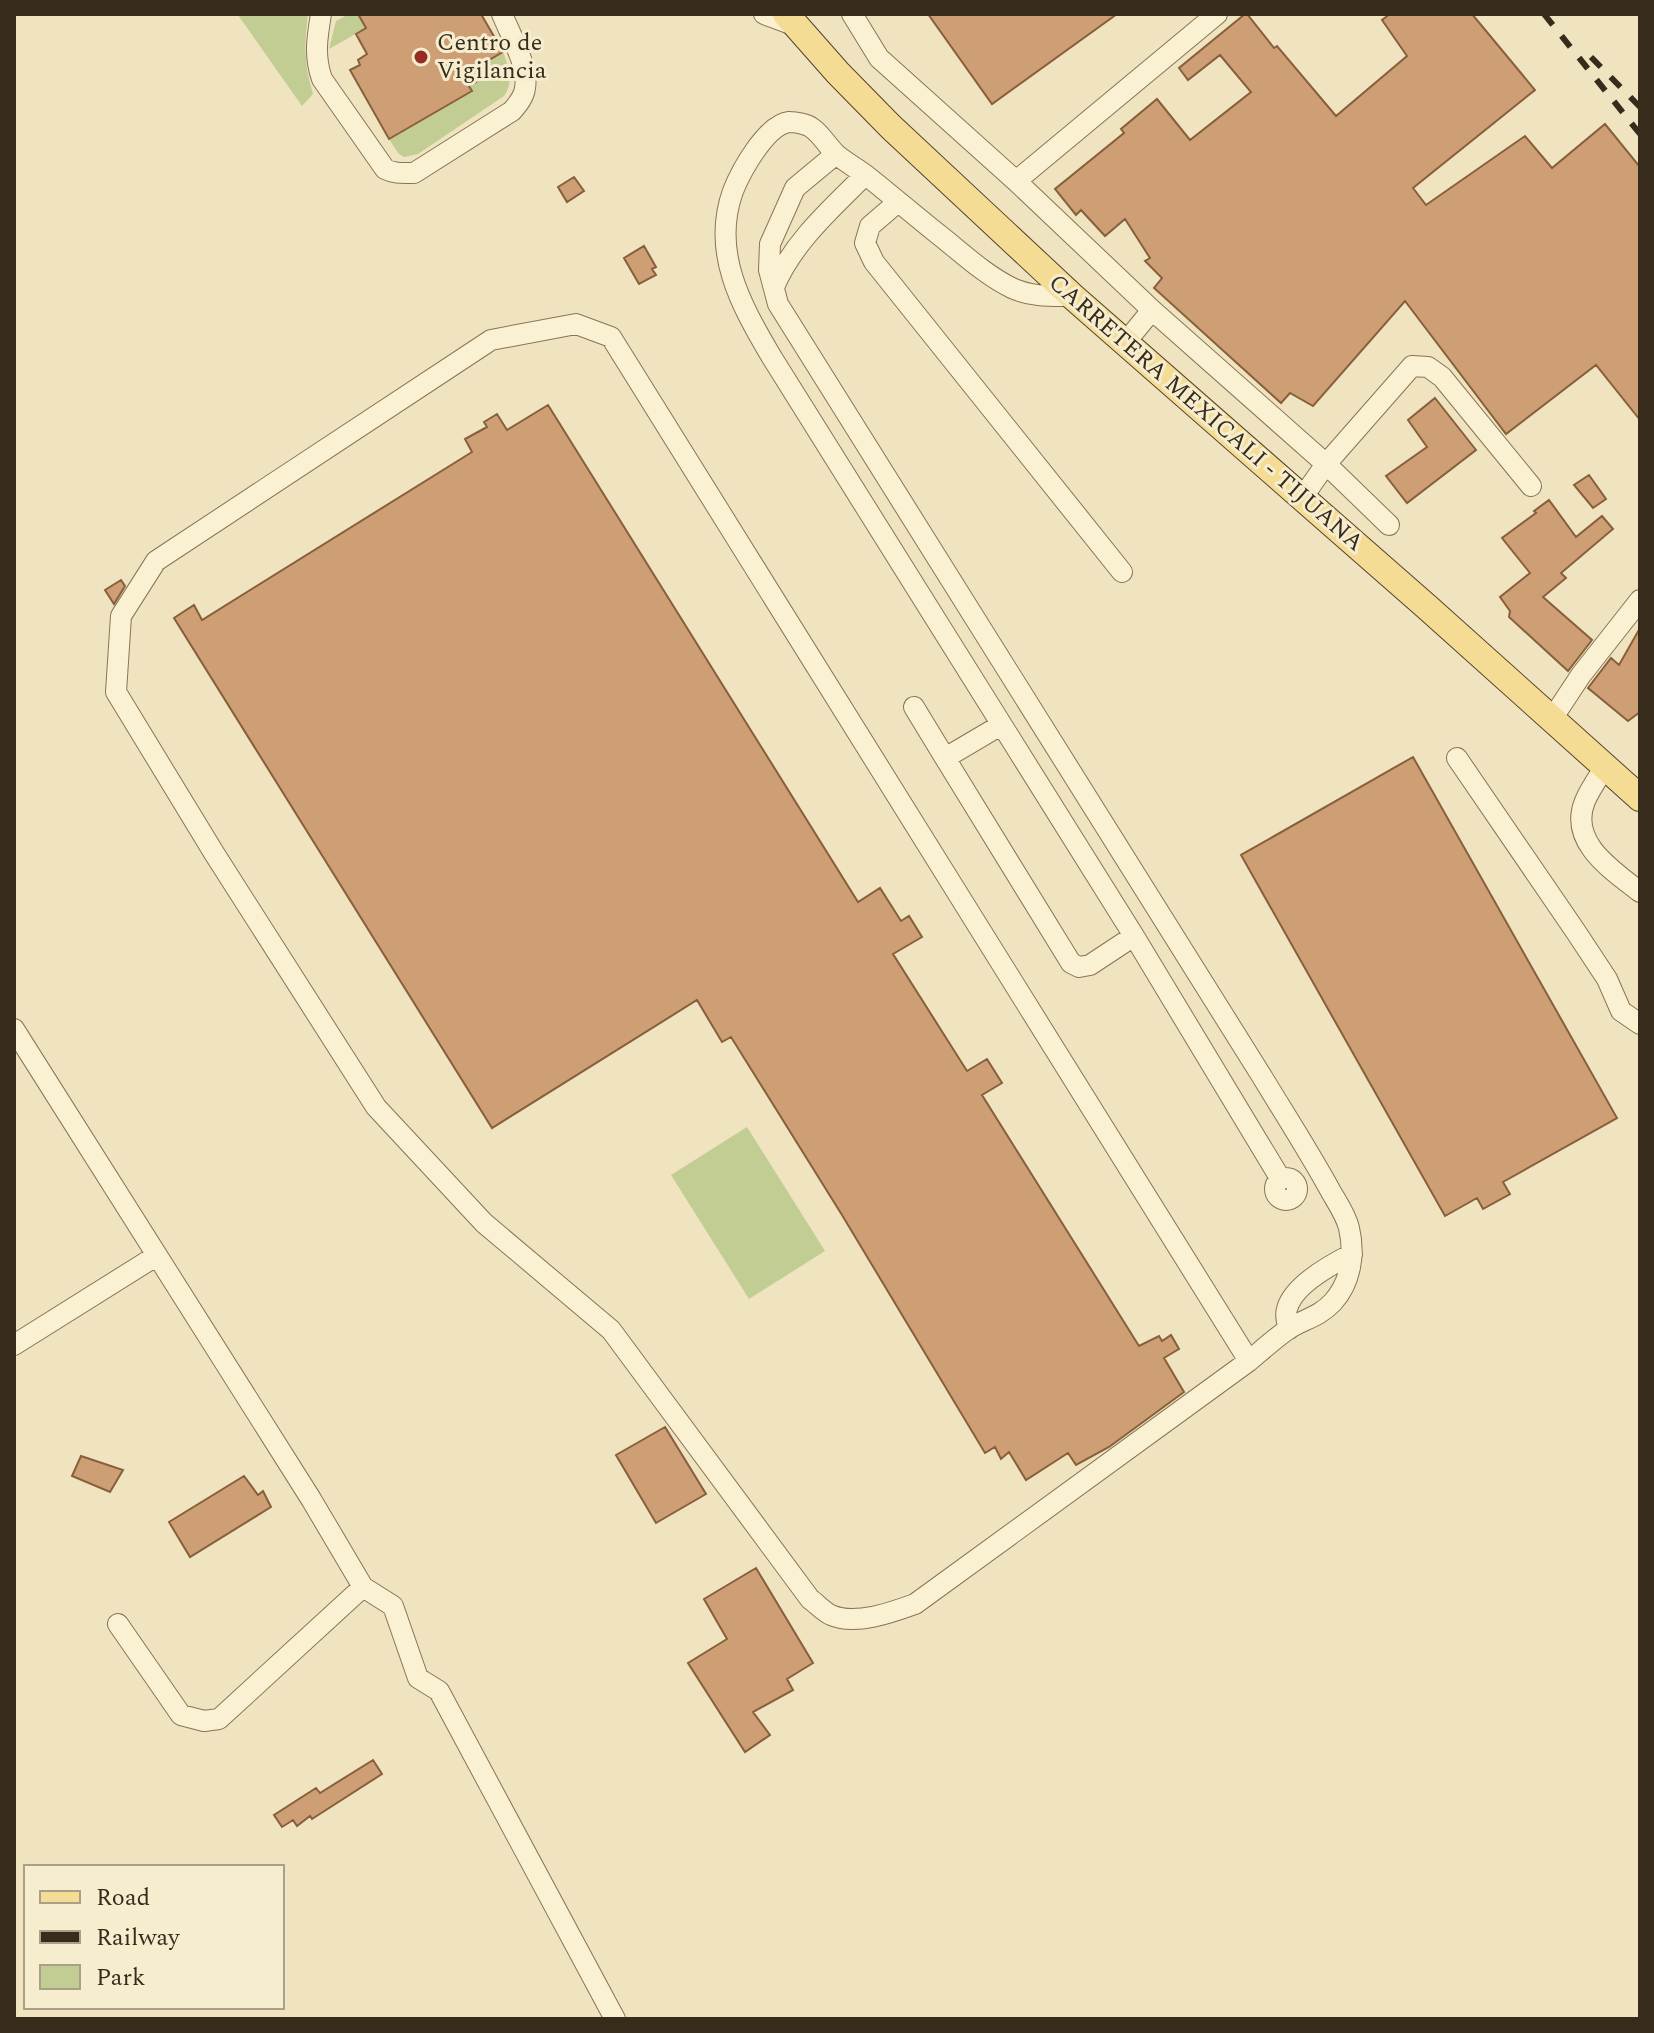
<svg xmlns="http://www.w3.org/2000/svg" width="1654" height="2033" viewBox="0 0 1654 2033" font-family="Spectral,serif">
	<rect width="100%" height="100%" fill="#efe4bf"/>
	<path fill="#c2cd93" d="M 239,14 L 308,14 C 304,46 304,63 313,94 L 302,106 L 238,15 Z
		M 349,14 L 358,14 L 366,28 L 329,49 L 336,21 Z
		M 503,52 C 509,68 514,82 504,96 L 418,154 L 404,157 L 398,153 L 389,139 L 472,92 L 469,86 L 476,82 L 470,71 Z
		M 747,1127 L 825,1251 L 749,1299 L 671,1175 Z"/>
	<path fill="#ce9f74" stroke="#885f3c" stroke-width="2" d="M 358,14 L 481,14 L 503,52 L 470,71 L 476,82 L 469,86 L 472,91 L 389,139 L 350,70 L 360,65 L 358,60 L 367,54 L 356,34 L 366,28 Z
		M 928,14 L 1117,14 L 992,104 Z
		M 1245,14 L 1247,14 L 1274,48 L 1277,46 L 1336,116 L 1407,56 L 1382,20 L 1390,14 L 1472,14 L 1535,90 L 1413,188 L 1426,205 L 1525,136 L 1552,168 L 1605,124 L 1640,167 L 1640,420 L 1596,365 L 1506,434 L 1405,301 L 1313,406 L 1290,393 L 1281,403 L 1154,288 L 1162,278 L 1145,261 L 1150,258 L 1125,219 L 1105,236 L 1081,210 L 1076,215 L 1055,189 L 1124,133 L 1121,129 L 1157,99 L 1190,140 L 1251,92 L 1220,55 L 1188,80 L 1179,68 Z
		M 574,177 L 584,191 L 567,202 L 558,187 Z
		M 644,246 L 656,267 L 652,269 L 656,275 L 639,284 L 624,258 Z
		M 1435,398 L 1476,450 L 1407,503 L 1386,476 L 1427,447 L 1408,420 Z
		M 548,405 L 858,902 L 880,888 L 901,921 L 909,916 L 922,937 L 893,954 L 967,1071 L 987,1059 L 1002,1083 L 982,1095 L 1139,1346 L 1159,1336 L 1162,1341 L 1171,1335 L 1179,1349 L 1164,1358 L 1184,1392 L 1109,1447 L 1076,1465 L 1068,1453 L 1026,1480 L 1009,1452 L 1001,1459 L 995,1447 L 985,1453 L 842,1215 L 731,1037 L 722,1042 L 697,1000 L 492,1128 L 174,618 L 194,605 L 202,620 L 472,452 L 465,439 L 487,427 L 484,422 L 497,414 L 507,430 Z
		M 1589,475 L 1606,499 L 1593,508 L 1574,485 Z
		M 1549,500 L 1576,537 L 1602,516 L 1613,529 L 1561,573 L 1566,578 L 1543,597 L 1592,640 L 1568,671 L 1509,617 L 1510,611 L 1500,597 L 1530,573 L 1502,538 L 1536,513 L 1534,511 Z
		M 121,580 L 125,586 L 114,604 L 105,590 Z
		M 1640,628 L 1640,712 L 1628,721 L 1588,688 L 1611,658 L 1619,665 Z
		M 1413,757 L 1617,1118 L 1503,1182 L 1510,1194 L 1483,1209 L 1477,1198 L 1445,1216 L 1241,855 Z
		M 665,1427 L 706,1494 L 656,1523 L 616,1455 Z
		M 81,1456 L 123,1470 L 110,1492 L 72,1476 Z
		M 244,1476 L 258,1495 L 263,1491 L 271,1507 L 190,1557 L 169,1522 Z
		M 756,1568 L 813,1663 L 787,1679 L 793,1690 L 753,1712 L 770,1735 L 745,1752 L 688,1663 L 727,1639 L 704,1599 Z
		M 373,1760 L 382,1774 L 312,1819 L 310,1816 L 297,1826 L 293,1820 L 282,1827 L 274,1815 L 316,1788 L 320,1793 Z"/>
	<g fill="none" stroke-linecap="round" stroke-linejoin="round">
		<g stroke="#887457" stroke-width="22">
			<path id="minor" d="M 321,14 C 317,38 314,56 322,79 L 385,169 C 395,174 403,173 414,173 L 512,111 C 518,104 524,97 525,88 C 529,67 510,34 502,14
				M 764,14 L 796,26
				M 852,14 L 879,58 L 1016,181 L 1152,310 L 1326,464 L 1302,498
				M 836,154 L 795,188 L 770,244 L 769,270 L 778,304 L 1261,1075 C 1284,1113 1308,1150 1330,1190 C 1336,1201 1346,1215 1349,1228 C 1355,1254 1351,1282 1333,1302 C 1318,1318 1303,1319 1287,1330 C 1273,1340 1261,1351 1249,1361 L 915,1604 C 893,1612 855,1626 831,1615 C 824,1612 817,1604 810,1599 L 611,1330 L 484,1223 L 376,1107 L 214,853 L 116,692 L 121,616 L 156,561 L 491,340 L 576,324 L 611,337 L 1249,1361
				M 1016,181 L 1217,14
				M 898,202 L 870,226 L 865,243 L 874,262 L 1122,572
				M 774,287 C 793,242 831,209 865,175
				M 1072,296 C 1051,296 1031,297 1012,288 C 985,275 961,252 938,234 C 914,215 891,195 867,176 C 858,169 847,163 837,155 C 828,147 822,135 812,128 C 807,124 796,122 789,122 C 766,125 741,171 733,191 C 711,252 741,305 771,356 L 1134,936 L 1280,1178
				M 1125,343 L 1152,310
				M 1389,525 L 1326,464 L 1412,366 L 1428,367 L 1442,377 L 1531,486
				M 914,707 L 945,758
				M 1552,719 L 1581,675 L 1640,600
				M 1001,725 L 945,758 L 1071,963 L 1079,967 L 1090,965 L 1134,936
				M 1457,758 L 1576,932 L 1607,979 L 1621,1011 L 1640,1024
				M 1605,767 C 1598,778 1590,789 1585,801 C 1568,842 1612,870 1640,892
				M 14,1029 L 311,1499 L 363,1587 L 393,1606 L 418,1678 L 439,1691 L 615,2019
				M1275 1189a11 11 0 1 1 22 0a11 11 0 1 1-22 0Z
				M 1289,1329 C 1287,1323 1285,1315 1287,1309 C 1293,1285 1332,1264 1352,1254
				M 14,1345 L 156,1256
				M 118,1624 L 181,1715 L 204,1721 L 219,1719 L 363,1587"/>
		</g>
		<g stroke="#55422c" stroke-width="28">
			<path id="major" d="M 786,14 L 838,73 L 891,127 L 1072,296 L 1427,607 L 1640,798"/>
		</g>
		<use href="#minor" stroke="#faf0d2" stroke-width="20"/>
		<use href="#major" stroke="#f4dc95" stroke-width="26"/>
		<path stroke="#372b1c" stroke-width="6" stroke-dasharray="14 14" stroke-linecap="butt" d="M 1544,14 L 1640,134
			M 1591,57 L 1640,107"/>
	</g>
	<circle fill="#982c25" stroke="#f6edcf" stroke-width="3" cx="421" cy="57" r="8"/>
	<g text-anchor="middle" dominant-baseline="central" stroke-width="6" stroke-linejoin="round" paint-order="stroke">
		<g font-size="24" fill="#372b1c" stroke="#f6edcf" text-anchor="start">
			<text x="437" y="43">Centro de<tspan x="437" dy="28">Vigilancia</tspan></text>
		</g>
		<g font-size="24" fill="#372b1c" stroke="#f6edcf">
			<text transform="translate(1206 413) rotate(41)">CARRETERA MEXICALI - TIJUANA</text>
		</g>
	</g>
	<rect width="1654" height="2033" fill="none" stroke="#372b1c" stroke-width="32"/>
	<rect x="24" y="1865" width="260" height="144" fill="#f6edcf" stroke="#aa9f87" stroke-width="2"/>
	<rect x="40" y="1891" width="40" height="12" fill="#f4dc95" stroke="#aa9f87" stroke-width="2"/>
	<text x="96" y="1905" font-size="24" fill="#372b1c">Road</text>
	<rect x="40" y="1931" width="40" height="12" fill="#372b1c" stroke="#aa9f87" stroke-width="2"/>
	<text x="96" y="1945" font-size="24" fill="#372b1c">Railway</text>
	<rect x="40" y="1965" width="40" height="24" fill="#c2cd93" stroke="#aa9f87" stroke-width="2"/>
	<text x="96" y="1985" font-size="24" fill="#372b1c">Park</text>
</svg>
